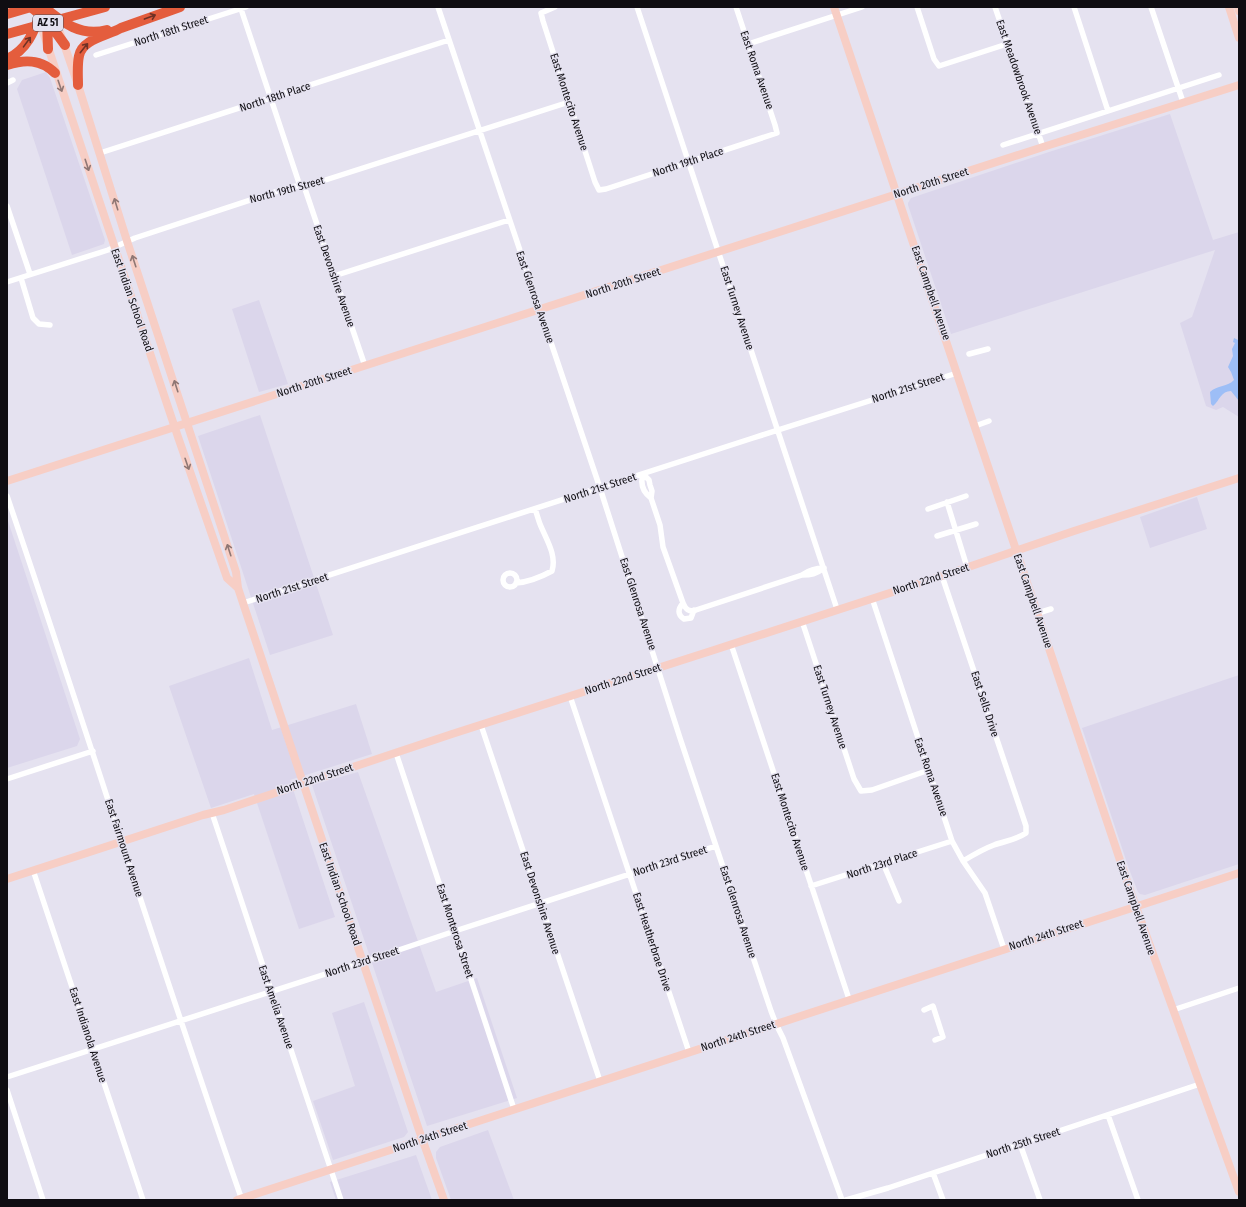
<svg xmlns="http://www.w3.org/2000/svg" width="1246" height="1207" viewBox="0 0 1246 1207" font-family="'Fira Sans Condensed',sans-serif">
	<rect width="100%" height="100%" fill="#e5e2f0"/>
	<path fill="#dbd6eb" d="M 46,72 L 50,78 L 105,240 L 104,244 L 72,255 L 17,89 L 22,80 Z
		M 1170,114 L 1213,240 L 1239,232 L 1239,417 L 1223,407 L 1216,410 L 1206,406 L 1180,323 L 1192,317 L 1215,250 L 951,334 L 908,205 L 908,203 L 911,198 L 1052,151 Z
		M 259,300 L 288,384 L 259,392 L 232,309 Z
		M 260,415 L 333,635 L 270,655 L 198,436 Z
		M 1197,497 L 1207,529 L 1150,548 L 1140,517 Z
		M 7,518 L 80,739 L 77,746 L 7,768 Z
		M 249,658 L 272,730 L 356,704 L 372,754 L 290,780 L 335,917 L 299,929 L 254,794 L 211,808 L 169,686 Z
		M 1239,675 L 1239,864 L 1145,895 L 1140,894 L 1138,892 L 1129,869 L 1082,728 Z
		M 358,772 L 436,992 L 477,978 L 517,1098 L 427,1126 L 312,785 Z
		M 364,1002 L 408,1132 L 404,1137 L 333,1160 L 313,1101 L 355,1086 L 332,1013 Z
		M 488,1130 L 514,1200 L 451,1200 L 436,1158 L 436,1152 L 440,1147 Z
		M 416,1155 L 432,1200 L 336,1200 L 330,1182 Z"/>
	<path fill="#9dbef6" d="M 1234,338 L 1238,340 L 1239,339 L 1239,401 L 1231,391 C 1221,391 1220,400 1213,406 L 1211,404 L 1210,392 C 1217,385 1228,387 1234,380 L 1231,372 L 1228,367 L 1233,356 L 1232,349 L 1235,343 L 1233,342 Z"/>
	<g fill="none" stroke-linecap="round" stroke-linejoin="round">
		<path stroke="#fff" stroke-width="5.5" d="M 438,7 L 600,488 L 680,738 L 771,1011 L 776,1024 L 783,1038 L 842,1200
			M 555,7 L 541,13 L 543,21 L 595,182 L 599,190 L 606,189 L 777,133 L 775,125 L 736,7
			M 637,7 L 837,609
			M 917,7 L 934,59 L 939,66 L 1007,44
			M 995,7 L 1043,147
			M 1074,7 L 1108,111
			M 1151,7 L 1183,102
			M 241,9 L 300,186
			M 748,44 L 862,7
			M 96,55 L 246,7
			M 7,83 L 13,80
			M 1003,145 L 1219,75
			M 100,153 L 449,40
			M 304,186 L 365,366
			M 7,206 L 30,274
			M 334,276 L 509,220
			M 21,278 L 33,318 L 39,324 L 50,325
			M 7,282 L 108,250 L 135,238 L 290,187 L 313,184 L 569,102
			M 969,354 L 988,349
			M 975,426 L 989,421
			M 643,474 L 649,480 L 650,485 L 652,491 L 651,498 L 660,525 L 663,547 L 683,603 C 686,610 689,612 696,610 L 802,575 C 809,570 815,568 824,568
			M 643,474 C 640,484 643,492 651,498
			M 7,496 C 87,730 160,966 242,1200
			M 947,502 L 967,567
			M 928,509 L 966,496
			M 937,536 L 976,524
			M503 580a7 7 0 1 1 14 0a7 7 0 1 1-14 0Z
			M 802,575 C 811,575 816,574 824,568
			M 942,576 L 1026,826 L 1026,833 C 1016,840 1005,841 994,845 C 983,849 973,855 963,861
			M 516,583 C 528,582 541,577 552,571 C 557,555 546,539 540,524 C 538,519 537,514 535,509
			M 872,598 L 952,841 L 963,861 L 985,893 L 1004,949
			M 243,603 L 753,438 L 957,373
			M 683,603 C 678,609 677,614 684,619 L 691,618 L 694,610
			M 1038,613 L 1051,609
			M 802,621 L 854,779 L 861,791 L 872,790 L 929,770
			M 731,644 L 849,999
			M 570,696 L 689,1052
			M 481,725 L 600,1081
			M 396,753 L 514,1109
			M 7,779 L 93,751
			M 212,813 L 341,1200
			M 883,863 L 899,901
			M 33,870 L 143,1200
			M 811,886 L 952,841
			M 924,1010 L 933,1006 L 943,1037 L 935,1040
			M 1173,1010 L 1239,988
			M 7,1077 L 378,957 L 455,931 L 716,846
			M 7,1090 L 43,1200
			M 1108,1115 L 1138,1200
			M 1020,1144 L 1040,1200
			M 933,1173 L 943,1200
			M 846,1200 L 888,1188 L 1200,1084"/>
		<path stroke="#f7cec5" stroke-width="8" d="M 834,7 L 1131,893 L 1239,1192
			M 1229,7 L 1239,38
			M 1238,7 L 1239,11
			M 54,15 L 78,85 L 127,241 L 236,572 L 238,588 L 419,1130 L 444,1200
			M 39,20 L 178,437 L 227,578 L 238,588
			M 7,481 L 1043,147 L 1239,85
			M 7,879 L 203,815 L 224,810 L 452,734 L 714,650 L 942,576 L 1074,531 L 1239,478
			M 237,1200 L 1239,873"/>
		<path stroke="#e45d3d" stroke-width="10" d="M 31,7 L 47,20 L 65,45
			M 44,7 C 63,23 81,37 107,30
			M 7,14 L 31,7
			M 47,19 L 48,49
			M 7,34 L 105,7
			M 7,59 C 29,49 35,28 43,7
			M 7,65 C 25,59 41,59 55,73
			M 78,85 C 78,76 77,65 79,56 C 82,39 107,36 121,28 L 180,7"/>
	</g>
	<defs><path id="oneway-shaft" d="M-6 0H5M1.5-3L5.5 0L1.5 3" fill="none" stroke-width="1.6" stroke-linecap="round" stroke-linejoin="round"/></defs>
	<g stroke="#6f3125">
		<use href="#oneway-shaft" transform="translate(150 17) rotate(-20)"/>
		<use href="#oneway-shaft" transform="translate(27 42) rotate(-54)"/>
		<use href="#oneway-shaft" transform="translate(84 48) rotate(-51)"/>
	</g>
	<g stroke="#8f7774">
		<use href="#oneway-shaft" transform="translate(60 86) rotate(71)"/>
		<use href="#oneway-shaft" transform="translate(87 165) rotate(72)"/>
		<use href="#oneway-shaft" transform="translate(116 204) rotate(-107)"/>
		<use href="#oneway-shaft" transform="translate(134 261) rotate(-108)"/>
		<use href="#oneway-shaft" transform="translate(176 386) rotate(-108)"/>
		<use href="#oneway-shaft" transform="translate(187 464) rotate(71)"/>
		<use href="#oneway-shaft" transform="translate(229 550) rotate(-108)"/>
	</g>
	<g text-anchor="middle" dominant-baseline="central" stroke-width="3" stroke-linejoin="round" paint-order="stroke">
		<rect fill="#e5e2f0" stroke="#4f4d55" stroke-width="1" x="33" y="15" width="30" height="16" rx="3"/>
		<g font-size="10" font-weight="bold" fill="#0f0d12">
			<text x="48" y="23">AZ 51</text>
		</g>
		<g font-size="11" fill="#0f0d12" stroke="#e5e2f0">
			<text transform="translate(171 31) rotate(-18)">North 18th Street</text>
			<text transform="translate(757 70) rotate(71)">East Roma Avenue</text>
			<text transform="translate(1019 77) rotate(71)">East Meadowbrook Avenue</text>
			<text transform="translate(275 97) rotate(-18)">North 18th Place</text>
			<text transform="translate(569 102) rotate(72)">East Montecito Avenue</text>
			<text transform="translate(688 162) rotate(-18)">North 19th Place</text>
			<text transform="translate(931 183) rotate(-18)">North 20th Street</text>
			<text transform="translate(287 190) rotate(-15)">North 19th Street</text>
			<text transform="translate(334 276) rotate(71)">East Devonshire Avenue</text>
			<text transform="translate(623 283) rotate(-18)">North 20th Street</text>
			<text transform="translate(931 293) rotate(71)">East Campbell Avenue</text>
			<text transform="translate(535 297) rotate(71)">East Glenrosa Avenue</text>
			<text transform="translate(132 300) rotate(71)">East Indian School Road</text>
			<text transform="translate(737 308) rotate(72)">East Turney Avenue</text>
			<text transform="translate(314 382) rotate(-18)">North 20th Street</text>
			<text transform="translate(908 388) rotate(-18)">North 21st Street</text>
			<text transform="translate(600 488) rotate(-18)">North 21st Street</text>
			<text transform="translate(931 579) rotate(-18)">North 22nd Street</text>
			<text transform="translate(292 588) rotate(-18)">North 21st Street</text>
			<text transform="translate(1033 601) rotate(71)">East Campbell Avenue</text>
			<text transform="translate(638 604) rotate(72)">East Glenrosa Avenue</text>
			<text transform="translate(623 679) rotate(-18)">North 22nd Street</text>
			<text transform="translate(985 704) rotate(72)">East Sells Drive</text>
			<text transform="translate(830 707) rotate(72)">East Turney Avenue</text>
			<text transform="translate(931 777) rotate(71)">East Roma Avenue</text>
			<text transform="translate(315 779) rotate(-18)">North 22nd Street</text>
			<text transform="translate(790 822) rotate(72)">East Montecito Avenue</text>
			<text transform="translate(124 848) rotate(72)">East Fairmount Avenue</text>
			<text transform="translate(670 861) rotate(-18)">North 23rd Street</text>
			<text transform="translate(882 864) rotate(-18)">North 23rd Place</text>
			<text transform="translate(340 894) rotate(71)">East Indian School Road</text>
			<text transform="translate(540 903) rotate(72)">East Devonshire Avenue</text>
			<text transform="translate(1136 908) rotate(71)">East Campbell Avenue</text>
			<text transform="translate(738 912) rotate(72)">East Glenrosa Avenue</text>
			<text transform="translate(455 931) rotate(72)">East Monterosa Street</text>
			<text transform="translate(1046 935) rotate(-18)">North 24th Street</text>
			<text transform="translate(652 942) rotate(72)">East Heatherbrae Drive</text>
			<text transform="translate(362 962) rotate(-18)">North 23rd Street</text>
			<text transform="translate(276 1007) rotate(71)">East Amelia Avenue</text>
			<text transform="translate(88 1035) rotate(72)">East Indianola Avenue</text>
			<text transform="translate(738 1036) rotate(-18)">North 24th Street</text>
			<text transform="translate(430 1137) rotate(-18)">North 24th Street</text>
			<text transform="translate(1023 1143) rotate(-18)">North 25th Street</text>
		</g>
	</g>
	<rect width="1246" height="1207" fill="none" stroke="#0f0d12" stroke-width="16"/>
</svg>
